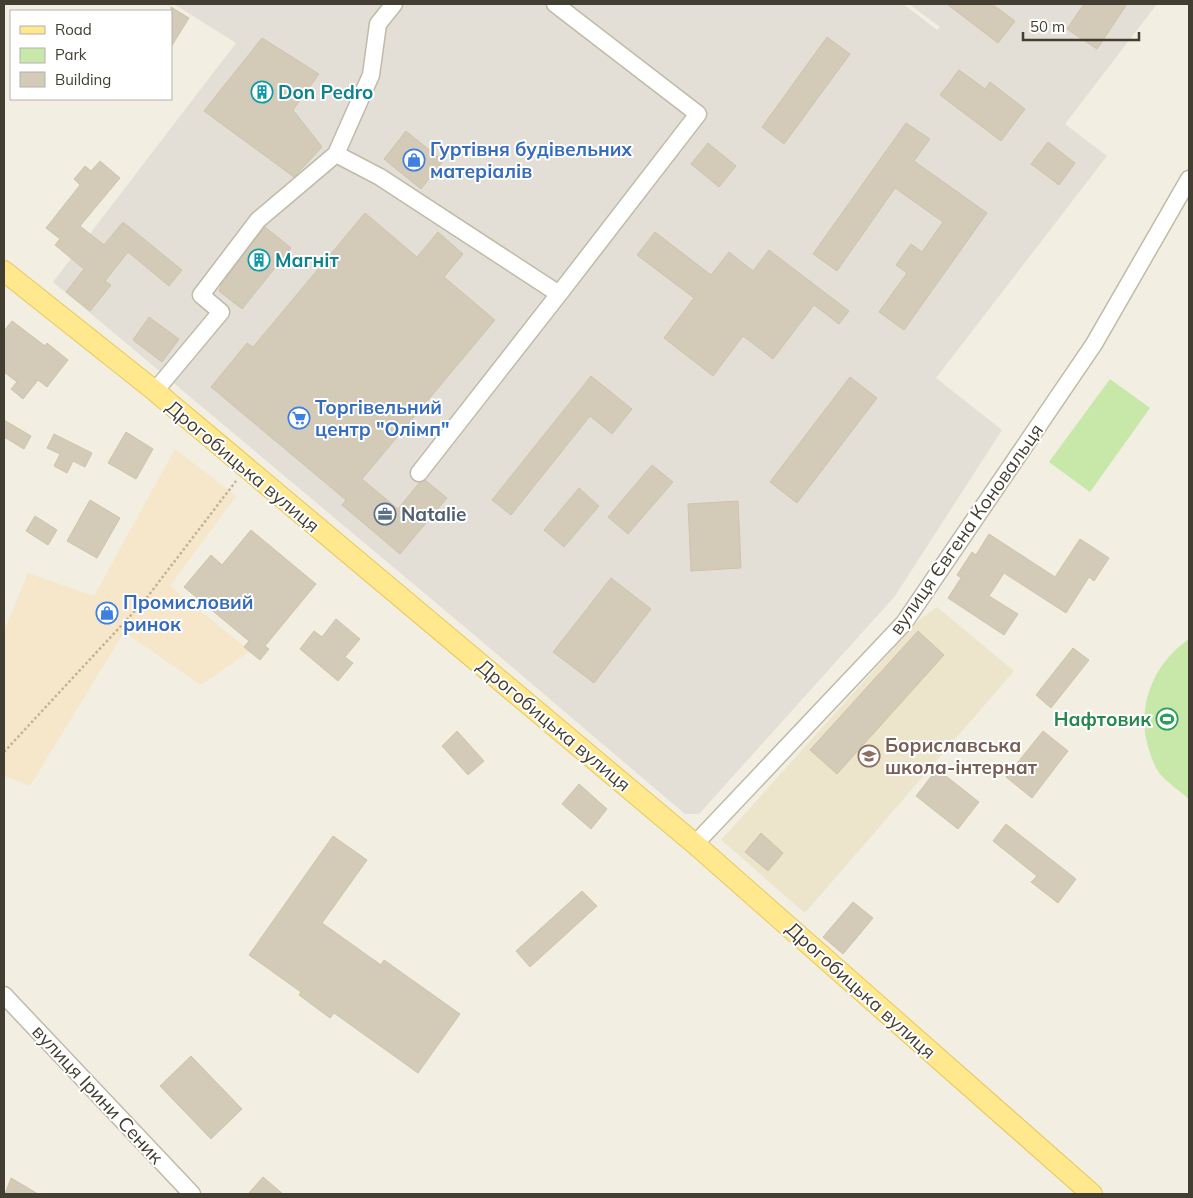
<svg xmlns="http://www.w3.org/2000/svg" width="1193" height="1198" viewBox="0 0 1193 1198" font-family="Mulish,sans-serif">
	<rect width="100%" height="100%" fill="#f2eee2"/>
	<path fill="#f6e7cb" d="M 175,449 L 236,496 L 170,586 L 250,651 L 201,685 L 124,632 L 30,786 L 4,776 L 4,631 L 28,573 L 94,596 Z"/>
	<path fill="#e3dfd7" d="M 174,4 L 903,4 L 937,30 L 940,27 L 909,4 L 1157,4 L 1065,124 L 1107,156 L 936,378 L 1002,430 L 895,596 L 699,814 L 685,814 L 485,644 L 53,282 L 236,43 Z"/>
	<path fill="#ece5cb" d="M 937,607 L 1014,671 L 805,913 L 721,840 L 919,620 Z"/>
	<path fill="#c7e8a8" d="M 1110,379 L 1150,408 L 1090,492 L 1049,462 Z
		M 1189,639 L 1189,799 C 1180,791 1168,783 1160,774 C 1153,765 1149,750 1146,739 C 1139,699 1156,662 1189,639 Z"/>
	<path fill="#d3cbb7" stroke="#cfc3aa" d="M 947,4 L 992,4 L 1015,21 L 998,43 Z
		M 1084,4 L 1127,4 L 1097,49 L 1067,29 Z
		M 171,7 L 189,18 L 171,47 Z
		M 827,37 L 850,54 L 784,144 L 762,127 Z
		M 262,38 L 319,74 L 293,110 L 322,147 L 294,177 L 204,111 Z
		M 959,70 L 985,89 L 990,82 L 1025,109 L 1001,141 L 940,95 Z
		M 906,123 L 930,139 L 914,161 L 987,213 L 904,330 L 879,312 L 907,273 L 896,265 L 911,244 L 922,252 L 943,222 L 895,188 L 837,271 L 813,254 Z
		M 406,131 L 443,161 L 421,189 L 384,159 Z
		M 1048,142 L 1075,163 L 1059,185 L 1031,164 Z
		M 708,143 L 736,166 L 719,187 L 691,164 Z
		M 100,161 L 120,178 L 80,226 L 104,245 L 123,222 L 182,270 L 169,286 L 128,252 L 105,281 L 111,285 L 90,311 L 66,292 L 84,269 L 55,245 L 60,239 L 46,228 L 80,185 L 74,179 L 85,166 L 91,171 Z
		M 365,213 L 417,257 L 438,232 L 463,254 L 444,277 L 495,320 L 362,479 L 398,509 L 419,483 L 425,480 L 447,498 L 400,554 L 342,505 L 346,500 L 211,387 L 247,343 L 253,347 Z
		M 265,227 L 291,248 L 242,309 L 219,291 L 221,285 Z
		M 655,232 L 711,275 L 729,252 L 753,271 L 769,250 L 849,311 L 839,324 L 814,305 L 773,359 L 743,336 L 713,376 L 664,338 L 694,298 L 637,255 Z
		M 149,317 L 179,339 L 162,362 L 133,340 Z
		M 12,321 L 45,346 L 47,343 L 68,360 L 47,387 L 38,380 L 23,399 L 11,389 L 17,382 L 4,372 L 4,331 Z
		M 591,376 L 632,409 L 612,434 L 590,416 L 511,515 L 492,500 Z
		M 850,377 L 877,398 L 797,503 L 770,482 Z
		M 4,420 L 31,436 L 24,449 L 4,437 Z
		M 126,432 L 153,449 L 136,479 L 108,463 Z
		M 54,434 L 92,453 L 85,467 L 73,461 L 67,473 L 54,466 L 60,454 L 47,448 Z
		M 652,465 L 673,482 L 628,534 L 608,517 Z
		M 579,488 L 599,506 L 564,547 L 544,530 Z
		M 90,500 L 120,518 L 97,558 L 67,541 Z
		M 738,501 L 741,568 L 691,571 L 688,504 Z
		M 35,516 L 57,530 L 48,545 L 26,531 Z
		M 251,530 L 316,584 L 265,646 L 269,649 L 260,660 L 244,647 L 249,641 L 184,587 L 211,555 L 222,565 Z
		M 989,534 L 1055,577 L 1080,539 L 1109,558 L 1094,581 L 1089,577 L 1066,613 L 1004,573 L 989,596 L 1018,614 L 1004,635 L 948,598 L 961,578 L 957,575 L 972,552 L 976,555 Z
		M 611,578 L 651,609 L 594,683 L 553,652 Z
		M 336,619 L 360,639 L 345,657 L 353,663 L 338,681 L 300,649 L 314,631 L 322,637 Z
		M 918,631 L 944,655 L 837,774 L 810,750 Z
		M 1073,648 L 1089,660 L 1051,708 L 1036,695 Z
		M 457,731 L 484,761 L 468,775 L 442,746 Z
		M 1043,731 L 1068,751 L 1032,798 L 1006,777 Z
		M 937,769 L 979,802 L 958,829 L 916,796 Z
		M 579,784 L 607,809 L 591,829 L 562,804 Z
		M 1006,824 L 1076,879 L 1058,903 L 1031,882 L 1037,876 L 993,841 Z
		M 761,833 L 783,853 L 768,871 L 745,852 Z
		M 333,836 L 367,860 L 322,923 L 381,965 L 384,960 L 460,1014 L 418,1073 L 334,1013 L 330,1018 L 299,995 L 301,992 L 249,955 Z
		M 582,891 L 597,906 L 530,967 L 516,951 Z
		M 853,902 L 873,918 L 843,954 L 823,937 Z
		M 191,1056 L 242,1109 L 211,1139 L 160,1086 Z
		M 263,1177 L 283,1194 L 248,1194 Z
		M 11,1178 L 38,1194 L 5,1194 Z"/>
	<g fill="none" stroke-linecap="round" stroke-linejoin="round">
		<g stroke="#c0baa7" stroke-width="19">
			<path id="minor" d="M 336,154 L 380,177 L 559,294 L 698,114 L 555,4
				M 155,391 L 221,312 L 201,295 L 258,220 L 336,154 L 371,75 L 378,24 L 394,4
				M 419,473 L 559,294
				M 695,844 L 904,623 L 1094,344 L 1189,179
				M 4,995 L 192,1194"/>
		</g>
		<g stroke="#e7c85b" stroke-width="22">
			<path id="major" d="M 4,271 L 155,391 L 695,844 L 1092,1194"/>
		</g>
		<path stroke="#c0b495" stroke-width="2.5" stroke-dasharray="2.5 2.5" stroke-linecap="butt" d="M 4,752 L 145,600 L 236,481"/>
		<use href="#minor" stroke="#fff" stroke-width="16"/>
		<use href="#major" stroke="#ffe88e" stroke-width="20"/>
	</g>
	<defs>
		<g id="building-ring" transform="scale(1.125)"><circle r="9.5" fill="#fff" stroke="#0f9aa8" stroke-width="1.5"/><path d="M-4-6H4V6H1V3H-1V6H-4ZM-2.5-4.3h1.7v1.8h-1.7ZM.8-4.3h1.7v1.8H.8ZM-2.5-1h1.7V.8h-1.7ZM.8-1h1.7V.8H.8Z" fill="#0f9aa8"/></g>
		<g id="shop-ring" transform="scale(1.125)"><circle r="9.5" fill="#fff" stroke="#3f7fe0" stroke-width="1.5"/><path d="M-5-2.5h2.3a2.7 3.5 0 0 1 5.4 0H5L5.5 6h-11ZM-1.5-2.5h3a1.5 2.3 0 0 0-3 0Z" fill="#3f7fe0"/></g>
		<g id="supermarket-ring" transform="scale(1.125)"><circle r="9.5" fill="#fff" stroke="#3f7fe0" stroke-width="1.5"/><path d="M-6-5.5h2.5l.6 2H6L4.5 2H-2.5L-4.4-4H-6ZM-1.5 3.2a1.3 1.3 0 1 0 .1 0ZM3 3.2a1.3 1.3 0 1 0 .1 0Z" fill="#3f7fe0"/></g>
		<g id="office-ring" transform="scale(1.125)"><circle r="9.5" fill="#fff" stroke="#5c6f8a" stroke-width="1.5"/><path d="M-6-3h4V-5.5h4V-3h4V5H-6ZM-1-4.5V-3h2v-1.5ZM-6 0V1H6V0Z" fill="#5c6f8a"/></g>
		<g id="stadium-ring" transform="scale(1.125)"><circle r="9.5" fill="#fff" stroke="#2e9e5b" stroke-width="1.5"/><path d="M0-5a6.5 5 0 1 0 0 10a6.5 5 0 1 0 0-10ZM-3.5-1.8h7v3.6h-7Z" fill="#2e9e5b"/></g>
		<g id="school-ring" transform="scale(1.125)"><circle r="9.5" fill="#fff" stroke="#8d6e63" stroke-width="1.5"/><path d="M0-5L7-2L0 1L-7-2ZM-4 1L0 2.5L4 1V4Q0 6-4 4Z" fill="#8d6e63"/></g>
	</defs>
	<g fill-rule="evenodd">
		<use href="#building-ring" x="262" y="92"/>
		<use href="#shop-ring" x="414" y="160"/>
		<use href="#building-ring" x="259" y="260"/>
		<use href="#supermarket-ring" x="299" y="418"/>
		<use href="#office-ring" x="385" y="514"/>
		<use href="#shop-ring" x="107" y="613"/>
		<use href="#stadium-ring" x="1167" y="719"/>
		<use href="#school-ring" x="869" y="756"/>
	</g>
	<g text-anchor="middle" dominant-baseline="central" stroke-width="4" stroke-linejoin="round" paint-order="stroke">
		<g font-size="19" font-weight="bold" fill="#0d838f" stroke="#fff" text-anchor="start">
			<text x="278" y="92">Don Pedro</text>
			<text x="275" y="260">Магніт</text>
		</g>
		<g font-size="19" font-weight="bold" fill="#366cbe" stroke="#fff" text-anchor="start">
			<text x="430" y="149">Гуртівня будівельних<tspan x="430" dy="22">матеріалів</tspan></text>
			<text x="315" y="407">Торгівельний<tspan x="315" dy="22">центр "Олімп"</tspan></text>
			<text x="123" y="602">Промисловий<tspan x="123" dy="22">ринок</tspan></text>
		</g>
		<g font-size="19" fill="#433e32" stroke="#fff">
			<text transform="translate(243 466) rotate(40)">Дрогобицька вулиця</text>
			<text transform="translate(966 529) rotate(-55)">вулиця Євгена Коновальця</text>
			<text transform="translate(554 725) rotate(40)">Дрогобицька вулиця</text>
			<text transform="translate(861 990) rotate(42)">Дрогобицька вулиця</text>
			<text transform="translate(98 1094) rotate(47)">вулиця Ірини Сеник</text>
		</g>
		<g font-size="19" font-weight="bold" fill="#4e5e75" stroke="#fff" text-anchor="start">
			<text x="401" y="514">Natalie</text>
		</g>
		<g font-size="19" font-weight="bold" fill="#27864d" stroke="#fff" text-anchor="end">
			<text x="1151" y="719">Нафтовик</text>
		</g>
		<g font-size="19" font-weight="bold" fill="#785e54" stroke="#fff" text-anchor="start">
			<text x="885" y="745">Бориславська<tspan x="885" dy="22">школа-інтернат</tspan></text>
		</g>
	</g>
	<rect width="1193" height="1198" fill="none" stroke="#433e32" stroke-width="10"/>
	<rect x="10" y="10" width="162" height="90" fill="#ffffff" stroke="#b4b2ad"/>
	<rect x="20" y="26" width="25" height="8" fill="#ffe88e" stroke="#b4b2ad"/>
	<text x="55" y="35" font-size="15" fill="#433e32">Road</text>
	<rect x="20" y="48" width="25" height="15" fill="#c7e8a8" stroke="#b4b2ad"/>
	<text x="55" y="60" font-size="15" fill="#433e32">Park</text>
	<rect x="20" y="72" width="25" height="15" fill="#d3cbb7" stroke="#b4b2ad"/>
	<text x="55" y="85" font-size="15" fill="#433e32">Building</text>
	<path d="M1023 32v8h116v-8" fill="none" stroke="#433e32" stroke-width="2.5"/>
	<text x="1030" y="32" font-size="15" fill="#433e32" stroke="#ffffff" stroke-width="4" paint-order="stroke">50 m</text>
</svg>
